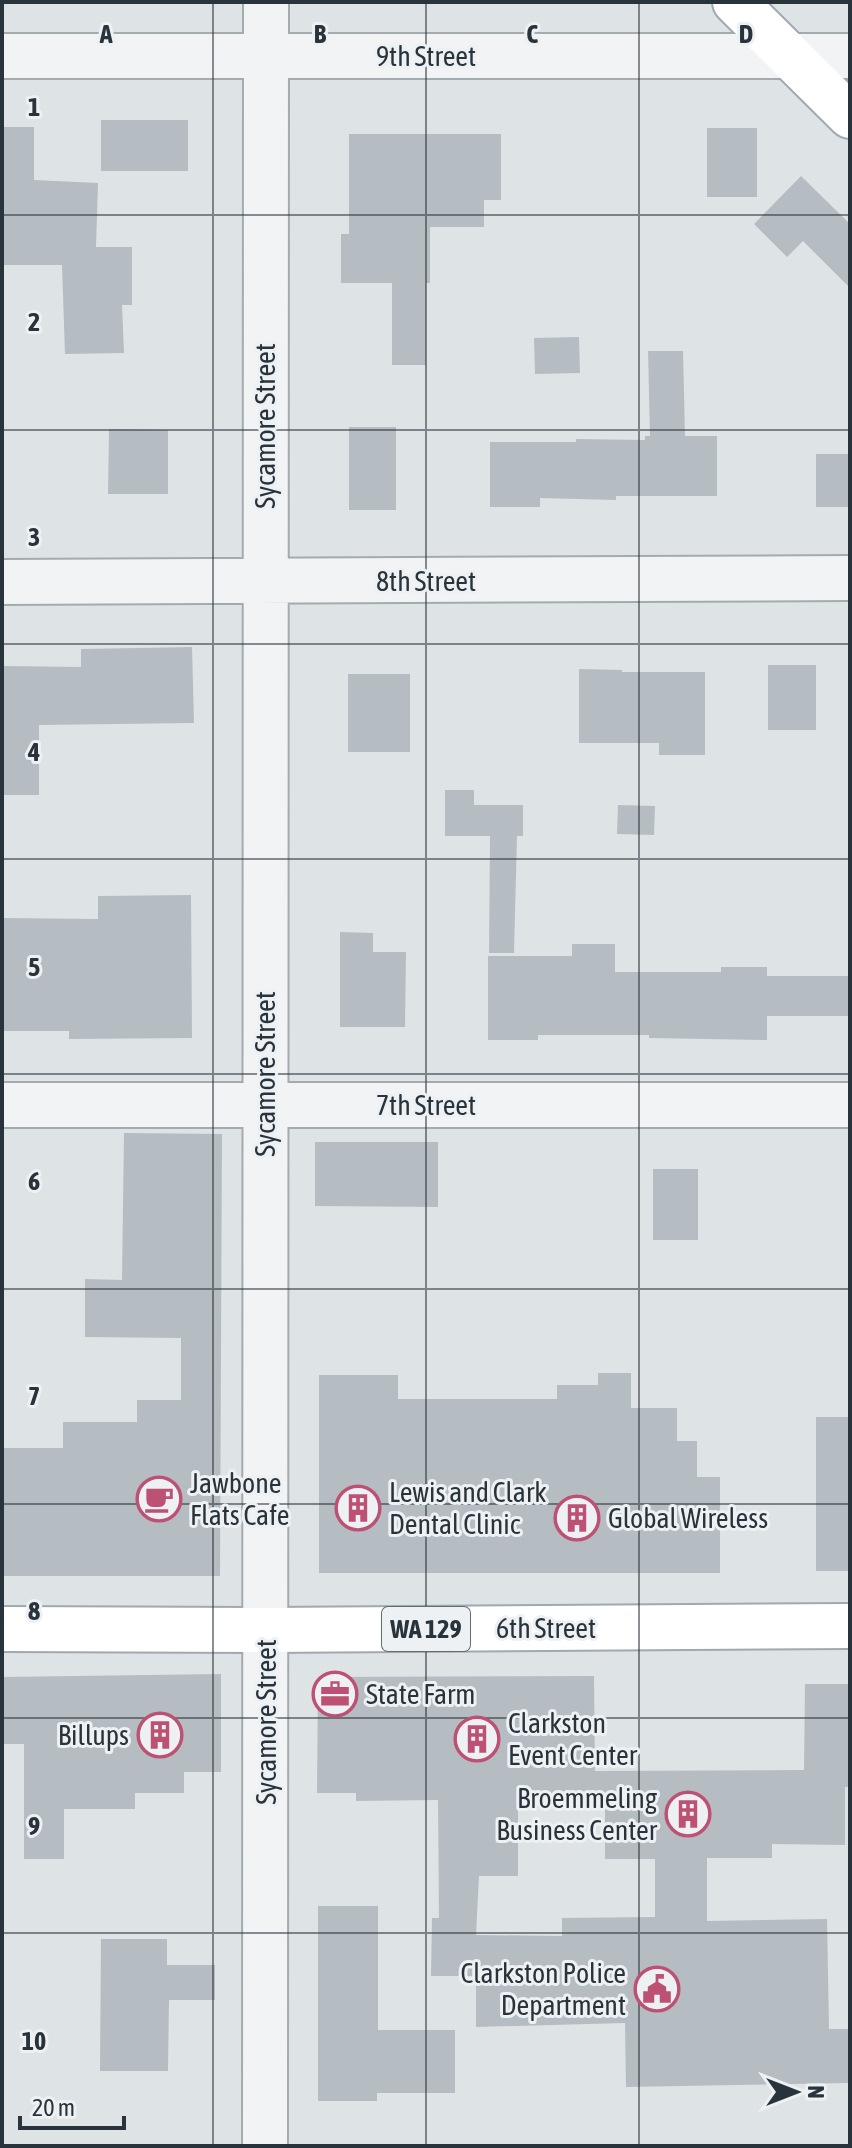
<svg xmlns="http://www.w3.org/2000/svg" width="852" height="2148" viewBox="0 0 852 2148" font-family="'Asap Condensed',sans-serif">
	<rect width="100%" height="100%" fill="#dee3e6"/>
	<path fill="#b6bdc2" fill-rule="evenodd" d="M 101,120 L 188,120 L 188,171 L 101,171 Z
		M 2,127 L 34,127 L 34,180 L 98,183 L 96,247 L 132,247 L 132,305 L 122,305 L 124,353 L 65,354 L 62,265 L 2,265 Z
		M 707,128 L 757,128 L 757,197 L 707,197 Z
		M 349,134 L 501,134 L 501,200 L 484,200 L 484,227 L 430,227 L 430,283 L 426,283 L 426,365 L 392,365 L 392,283 L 341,283 L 341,234 L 349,234 Z
		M 801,176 L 850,224 L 850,288 L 803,241 L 787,257 L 754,224 Z
		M 579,337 L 580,373 L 535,374 L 534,338 Z
		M 648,351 L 683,351 L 685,436 L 717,436 L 717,496 L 616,496 L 616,500 L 540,498 L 540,507 L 490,507 L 490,442 L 576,442 L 576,439 L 645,440 L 645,436 L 650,436 Z
		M 349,427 L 396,427 L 396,510 L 349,510 Z
		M 109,429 L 168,430 L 168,494 L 108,494 Z
		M 816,454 L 850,454 L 850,507 L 816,507 Z
		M 192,647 L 194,723 L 39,725 L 39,795 L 2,795 L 2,666 L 81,667 L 81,649 Z
		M 768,665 L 816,665 L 816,730 L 768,730 Z
		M 579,669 L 622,670 L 622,672 L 705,672 L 705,755 L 659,755 L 659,743 L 579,743 Z
		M 348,674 L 410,674 L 410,752 L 348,752 Z
		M 445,790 L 474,790 L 474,805 L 523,805 L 523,836 L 517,836 L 514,953 L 489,953 L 490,836 L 445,836 Z
		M 618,805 L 655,806 L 654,835 L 617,834 Z
		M 191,895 L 192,1038 L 69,1039 L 69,1031 L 2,1031 L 2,918 L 98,919 L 98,896 Z
		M 340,932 L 373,933 L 373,952 L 406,952 L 405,1027 L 340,1027 Z
		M 572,944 L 615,944 L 615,972 L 721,972 L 721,967 L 767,967 L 767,976 L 850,976 L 850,1016 L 767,1016 L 767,1040 L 649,1038 L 649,1035 L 538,1035 L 538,1040 L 488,1040 L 488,956 L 572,956 Z
		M 124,1133 L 222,1134 L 220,1576 L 2,1576 L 2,1448 L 63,1448 L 63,1422 L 137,1422 L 137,1400 L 181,1400 L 181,1338 L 85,1337 L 85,1279 L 122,1280 Z
		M 315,1142 L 438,1142 L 438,1207 L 315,1206 Z
		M 653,1169 L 698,1169 L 698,1240 L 653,1240 Z
		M 598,1373 L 631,1373 L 631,1408 L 677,1408 L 677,1441 L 697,1441 L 697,1477 L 720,1477 L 720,1573 L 319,1573 L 319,1375 L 398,1375 L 398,1399 L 557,1399 L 557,1385 L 598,1385 Z
		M 816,1417 L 850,1417 L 850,1571 L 816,1571 Z
		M 221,1674 L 221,1772 L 184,1772 L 184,1793 L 135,1793 L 135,1809 L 64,1809 L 64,1859 L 24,1859 L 24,1744 L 2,1744 L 2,1677 Z
		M 594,1676 L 595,1771 L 804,1770 L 805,1684 L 850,1684 L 850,1787 L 845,1787 L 845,1845 L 772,1844 L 772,1858 L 707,1858 L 707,1921 L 827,1919 L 829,2029 L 850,2029 L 850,2083 L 626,2087 L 625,2023 L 476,2027 L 476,1976 L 431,1976 L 432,1918 L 439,1918 L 438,1800 L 356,1801 L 356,1793 L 317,1793 L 318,1677 ZM 518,1808 L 605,1808 L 605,1859 L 655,1859 L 655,1917 L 562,1918 L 562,1936 L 476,1935 L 479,1876 L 518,1876 Z
		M 318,1906 L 378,1906 L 378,2030 L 455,2030 L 455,2093 L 377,2093 L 377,2101 L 318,2101 Z
		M 101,1939 L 167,1939 L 167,1965 L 215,1965 L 215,2000 L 169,2000 L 168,2071 L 100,2071 Z"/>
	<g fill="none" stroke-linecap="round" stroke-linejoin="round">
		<g stroke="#a4abaf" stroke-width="48">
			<path id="minor" d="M 2,56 L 850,56
				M 2,582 L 850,578
				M 2,1105 L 850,1105
				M 265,2146 L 266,2"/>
		</g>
		<g stroke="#9fa9b0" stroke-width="48">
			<path id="major" d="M 735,2 L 850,116
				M 2,1629 L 267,1630 L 850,1626"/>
		</g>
		<use href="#minor" stroke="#f1f3f5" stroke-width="44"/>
		<use href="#major" stroke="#fff" stroke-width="44"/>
	</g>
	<path fill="none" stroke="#29333b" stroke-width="2" stroke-opacity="0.55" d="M 213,2 L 213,2146M 426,2 L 426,2146M 639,2 L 639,2146M 2,215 L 850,215M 2,430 L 850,430M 2,644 L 850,644M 2,859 L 850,859M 2,1074 L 850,1074M 2,1289 L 850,1289M 2,1504 L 850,1504M 2,1718 L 850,1718M 2,1933 L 850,1933"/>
	<defs>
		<g id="cafe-ring" transform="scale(2.3)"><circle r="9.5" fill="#eef1f4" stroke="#bd5173" stroke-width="1.5"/><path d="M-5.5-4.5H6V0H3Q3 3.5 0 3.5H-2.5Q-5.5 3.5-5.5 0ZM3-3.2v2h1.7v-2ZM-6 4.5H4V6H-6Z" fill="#bd5173"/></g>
		<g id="building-ring" transform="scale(2.3)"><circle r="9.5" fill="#eef1f4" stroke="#bd5173" stroke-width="1.5"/><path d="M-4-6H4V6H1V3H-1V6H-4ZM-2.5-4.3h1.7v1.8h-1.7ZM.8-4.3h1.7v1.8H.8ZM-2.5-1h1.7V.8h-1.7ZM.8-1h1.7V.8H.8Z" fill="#bd5173"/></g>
		<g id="office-ring" transform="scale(2.3)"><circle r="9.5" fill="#eef1f4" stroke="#bd5173" stroke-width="1.5"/><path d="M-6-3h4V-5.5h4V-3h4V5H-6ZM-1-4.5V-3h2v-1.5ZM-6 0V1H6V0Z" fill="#bd5173"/></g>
		<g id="civic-ring" transform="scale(2.3)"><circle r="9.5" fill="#eef1f4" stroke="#bd5173" stroke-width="1.5"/><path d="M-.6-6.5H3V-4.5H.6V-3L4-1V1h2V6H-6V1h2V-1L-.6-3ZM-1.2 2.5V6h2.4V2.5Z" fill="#bd5173"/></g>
	</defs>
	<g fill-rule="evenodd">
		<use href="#cafe-ring" x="159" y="1499"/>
		<use href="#building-ring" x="358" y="1508"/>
		<use href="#building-ring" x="577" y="1518"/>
		<use href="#office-ring" x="335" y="1694"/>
		<use href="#building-ring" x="160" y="1735"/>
		<use href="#building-ring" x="477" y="1739"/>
		<use href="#building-ring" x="688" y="1814"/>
		<use href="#civic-ring" x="657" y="1989"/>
	</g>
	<g text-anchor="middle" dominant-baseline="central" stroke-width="6" stroke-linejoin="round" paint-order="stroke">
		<rect fill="#eef1f4" stroke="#646c72" stroke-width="2" x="382" y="1607" width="88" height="44" rx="6"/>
		<g font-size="26" font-weight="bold" fill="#29333b">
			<text x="426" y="1629">WA 129</text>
		</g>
		<g font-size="28" fill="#29333b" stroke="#eef1f4">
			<text x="426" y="56">9th Street</text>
			<text transform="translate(265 426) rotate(-90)">Sycamore Street</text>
			<text x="426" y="581">8th Street</text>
			<text transform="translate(265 1074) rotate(-90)">Sycamore Street</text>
			<text x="426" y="1105">7th Street</text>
			<text x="546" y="1628">6th Street</text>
			<text transform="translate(266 1722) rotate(-90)">Sycamore Street</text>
		</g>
		<g font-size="28" fill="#29333b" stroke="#eef1f4" text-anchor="start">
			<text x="190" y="1483">Jawbone<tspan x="190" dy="32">Flats Cafe</tspan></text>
			<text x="389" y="1492">Lewis and Clark<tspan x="389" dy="32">Dental Clinic</tspan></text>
			<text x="608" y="1518">Global Wireless</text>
			<text x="366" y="1694">State Farm</text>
			<text x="508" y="1723">Clarkston<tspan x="508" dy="32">Event Center</tspan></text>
			<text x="129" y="1735" text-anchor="end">Billups</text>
			<text x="657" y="1798" text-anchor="end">Broemmeling<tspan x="657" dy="32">Business Center</tspan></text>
			<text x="626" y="1973" text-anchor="end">Clarkston Police<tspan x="626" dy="32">Department</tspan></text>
		</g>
	</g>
	<g font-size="26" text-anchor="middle" font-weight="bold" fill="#29333b" stroke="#eef1f4" stroke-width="6" stroke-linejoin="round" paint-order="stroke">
		<text x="106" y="43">A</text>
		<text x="320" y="43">B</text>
		<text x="532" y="43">C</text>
		<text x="746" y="43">D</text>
		<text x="34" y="116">1</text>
		<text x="34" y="331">2</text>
		<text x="34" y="546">3</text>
		<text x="34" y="761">4</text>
		<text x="34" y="976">5</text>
		<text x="34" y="1190">6</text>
		<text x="34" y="1405">7</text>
		<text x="34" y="1620">8</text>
		<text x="34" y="1835">9</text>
		<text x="34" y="2050">10</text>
	</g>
	<rect width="852" height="2148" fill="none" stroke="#29333b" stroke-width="8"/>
	<g transform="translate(796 2092) rotate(90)" stroke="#eef1f4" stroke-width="6" paint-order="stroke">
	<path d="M0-6L14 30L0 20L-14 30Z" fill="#29333b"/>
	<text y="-12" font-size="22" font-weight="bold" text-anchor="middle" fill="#29333b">N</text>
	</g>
	<path d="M20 2116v12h104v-12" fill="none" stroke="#29333b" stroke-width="4"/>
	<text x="32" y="2116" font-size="24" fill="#29333b" stroke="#eef1f4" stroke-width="6" paint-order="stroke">20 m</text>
</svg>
